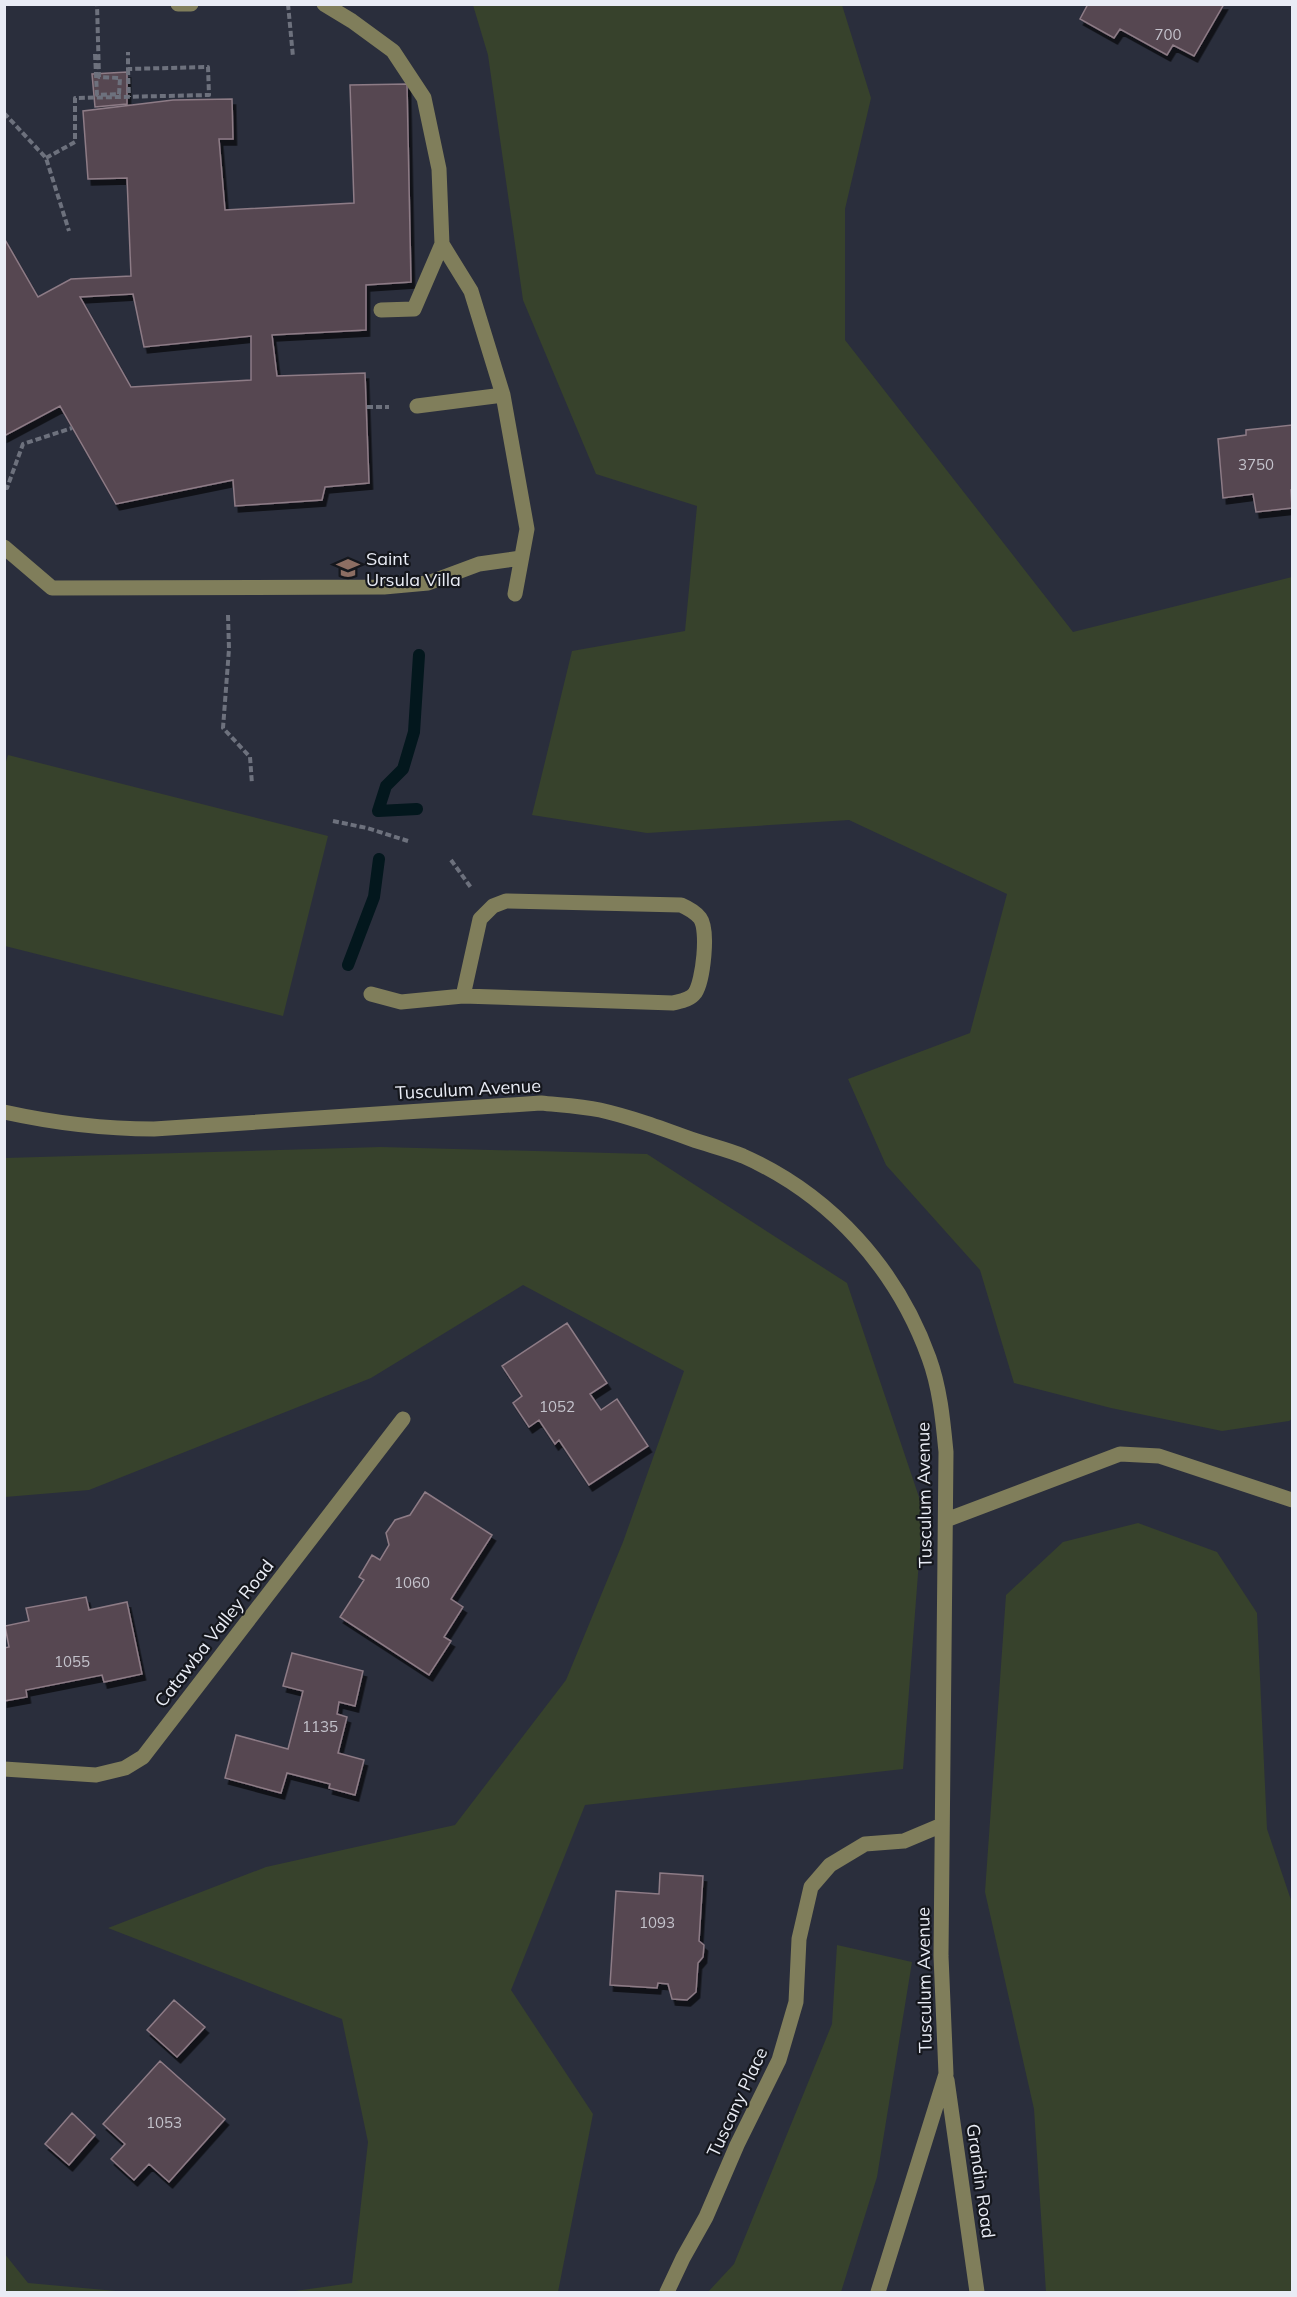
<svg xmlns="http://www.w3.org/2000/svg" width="1297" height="2297" viewBox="0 0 1297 2297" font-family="Mulish,sans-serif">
	<defs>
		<filter id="shadow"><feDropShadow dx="3.5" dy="6" stdDeviation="0" flood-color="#0009"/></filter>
	</defs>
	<rect width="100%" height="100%" fill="#2a2e3c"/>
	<path fill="#37422c" d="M 473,5 L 842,5 L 871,98 L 845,209 L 845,340 L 1073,632 L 1292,577 L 1292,1419 L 1289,1421 L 1222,1431 L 1111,1408 L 1014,1383 L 980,1270 L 886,1165 L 848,1079 L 970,1033 L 1007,894 L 849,820 L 647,833 L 532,815 L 572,651 L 685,631 L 697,506 L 596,474 L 523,300 L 488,55 Z
		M 8,755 L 328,836 L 283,1016 L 5,946 L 4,768 Z
		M 381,1147 L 647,1154 L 847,1283 L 923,1509 L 903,1769 L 585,1805 L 511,1990 L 593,2114 L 558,2292 L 288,2292 L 352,2283 L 368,2142 L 342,2019 L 108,1928 L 266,1867 L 455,1825 L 566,1680 L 623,1542 L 684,1371 L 523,1285 L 371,1378 L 89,1490 L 5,1497 L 5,1158 Z
		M 1138,1523 L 1217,1552 L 1257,1613 L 1267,1829 L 1292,1903 L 1292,2292 L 1046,2292 L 1034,2109 L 985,1892 L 1006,1595 L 1063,1542 Z
		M 837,1945 L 912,1962 L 877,2177 L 841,2292 L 708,2292 L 734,2264 L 832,2024 Z
		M 4,2253 L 28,2283 L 127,2292 L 5,2292 Z"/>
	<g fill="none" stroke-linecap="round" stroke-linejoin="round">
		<path stroke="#03171d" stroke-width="12" d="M 417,809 L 378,811 L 386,786 L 403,769 L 414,732 L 419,655
			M 348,965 L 374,897 L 379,859"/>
	</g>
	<path fill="#574751" stroke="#8d7b86" stroke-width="1.5" fill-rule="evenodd" filter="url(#shadow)" d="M 1088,4 L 1224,4 L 1194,56 L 1173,45 L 1167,55 L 1120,29 L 1114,38 L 1080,19 Z
		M 127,72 L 127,104 L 95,107 L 92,74 Z
		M 407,84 L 411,282 L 366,285 L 366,330 L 272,335 L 277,376 L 365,373 L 369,483 L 325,487 L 322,500 L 235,506 L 233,480 L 116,504 L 60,406 L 4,436 L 4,238 L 38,297 L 71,279 L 131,276 L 127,178 L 88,179 L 83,111 L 173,100 L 232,99 L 233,139 L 219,139 L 225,210 L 354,203 L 350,85 ZM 133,294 L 144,347 L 251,336 L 251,380 L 131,387 L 80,297 Z
		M 1292,425 L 1292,490 L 1291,490 L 1292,508 L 1256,512 L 1253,494 L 1223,498 L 1218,439 L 1246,435 L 1246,430 Z
		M 567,1323 L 607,1383 L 590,1394 L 601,1410 L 617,1399 L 648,1446 L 589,1485 L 559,1440 L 555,1444 L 539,1420 L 529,1427 L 513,1403 L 522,1396 L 502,1366 Z
		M 425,1492 L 492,1535 L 451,1599 L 463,1607 L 444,1637 L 451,1641 L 429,1675 L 340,1617 L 364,1580 L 359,1577 L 372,1555 L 380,1560 L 389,1545 L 386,1533 L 395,1520 L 410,1515 Z
		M 86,1597 L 89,1610 L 127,1602 L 142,1674 L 104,1682 L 102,1675 L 26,1690 L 27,1697 L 4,1701 L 4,1648 L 9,1647 L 5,1626 L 29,1621 L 26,1608 Z
		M 292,1653 L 363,1671 L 355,1706 L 339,1702 L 337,1714 L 347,1717 L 338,1753 L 364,1760 L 355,1795 L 329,1788 L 330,1784 L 287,1773 L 281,1793 L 225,1778 L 236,1735 L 288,1749 L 303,1691 L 283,1686 Z
		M 660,1873 L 703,1876 L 699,1941 L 704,1945 L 703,1957 L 698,1963 L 696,1992 L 687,2000 L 672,1999 L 668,1984 L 658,1983 L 657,1988 L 610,1985 L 616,1891 L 659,1894 Z
		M 174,2000 L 205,2027 L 177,2057 L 147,2030 Z
		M 160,2061 L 225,2119 L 169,2182 L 149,2164 L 134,2180 L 111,2159 L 125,2144 L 103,2124 Z
		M 72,2113 L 95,2135 L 69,2165 L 45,2144 Z"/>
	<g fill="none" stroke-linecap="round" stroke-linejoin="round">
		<path stroke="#6d717d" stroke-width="4" stroke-dasharray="6 3" stroke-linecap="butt" d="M 288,4 L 293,57
			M 95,54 L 97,95 L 119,94 L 120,78 L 99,77 L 97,4
			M 128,69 L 129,97
			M 4,113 L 46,158 L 69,231
			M 46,158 L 75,142 L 75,98 L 209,95 L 208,67 L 128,69 L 128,52
			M 367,407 L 389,407
			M 4,488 L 7,488 L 23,444 L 72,428
			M 228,615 L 229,649 L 223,728 L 250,757 L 252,784
			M 333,821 L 367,828 L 408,841
			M 451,860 L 472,889"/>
		<path stroke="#807e5b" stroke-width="15" d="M 178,4 L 191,4
			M 324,4 L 352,21 L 393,51 L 424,98 L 439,169 L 442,244 L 471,291 L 503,395 L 527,529 L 515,594
			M 381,310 L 414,309 L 442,244
			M 417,406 L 503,395
			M 4,547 L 52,588 L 384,587 L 428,583 L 479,564 L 521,558
			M 371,994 L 401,1002 L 463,996 L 673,1003 C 681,1001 690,1000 695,993 C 703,981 709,930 700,918 C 695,912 688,908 681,905 L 506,901 L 493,906 L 480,919 L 463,996
			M 4,1112 C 54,1123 103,1129 154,1129 L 541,1103 C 560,1105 581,1106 600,1110 C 631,1117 661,1128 691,1139 C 708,1145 726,1149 743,1156 C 831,1195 897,1269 929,1358 C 940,1388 943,1421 946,1452 L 941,1956 L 946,2074 L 878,2292
			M 946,1520 L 1120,1454 L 1159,1456 L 1292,1500
			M 4,1769 L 96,1775 L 125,1768 L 143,1757 L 403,1419
			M 947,2080 L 977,2292
			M 667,2292 L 683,2258 L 706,2217 L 737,2145 L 779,2060 L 796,2002 L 799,1939 L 811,1887 L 830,1865 L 865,1844 L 904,1841 L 942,1825"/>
	</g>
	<defs>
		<g id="school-bare" transform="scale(1.8)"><path d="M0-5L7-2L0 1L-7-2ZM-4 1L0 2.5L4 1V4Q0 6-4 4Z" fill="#8d6e63" stroke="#15171d" stroke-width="2.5" paint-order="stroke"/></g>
	</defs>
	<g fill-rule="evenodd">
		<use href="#school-bare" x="348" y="568"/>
	</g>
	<g text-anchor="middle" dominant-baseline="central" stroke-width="4.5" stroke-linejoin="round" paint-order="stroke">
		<g font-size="15" fill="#c4c3cc">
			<text x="1168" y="34">700</text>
			<text x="1256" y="464">3750</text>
			<text x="557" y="1406">1052</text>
			<text x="412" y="1582">1060</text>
			<text x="72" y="1661">1055</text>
			<text x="320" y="1726">1135</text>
			<text x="657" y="1922">1093</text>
			<text x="164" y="2122">1053</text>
		</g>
		<g font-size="18" fill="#e9ecf5" stroke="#15171d" text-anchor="start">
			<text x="366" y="558">Saint<tspan x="366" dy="21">Ursula Villa</tspan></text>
		</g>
		<g font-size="18" fill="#e9ecf5" stroke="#15171d">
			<text transform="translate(468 1089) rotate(-3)">Tusculum Avenue</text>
			<text transform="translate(924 1495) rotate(-91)">Tusculum Avenue</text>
			<text transform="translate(214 1633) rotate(-52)">Catawba Valley Road</text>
			<text transform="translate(924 1980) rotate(-91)">Tusculum Avenue</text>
			<text transform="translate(737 2102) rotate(-65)">Tuscany Place</text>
			<text transform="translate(981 2181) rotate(82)">Grandin Road</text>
		</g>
	</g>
	<rect width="1297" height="2297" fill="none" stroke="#e9ecf5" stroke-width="12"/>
</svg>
